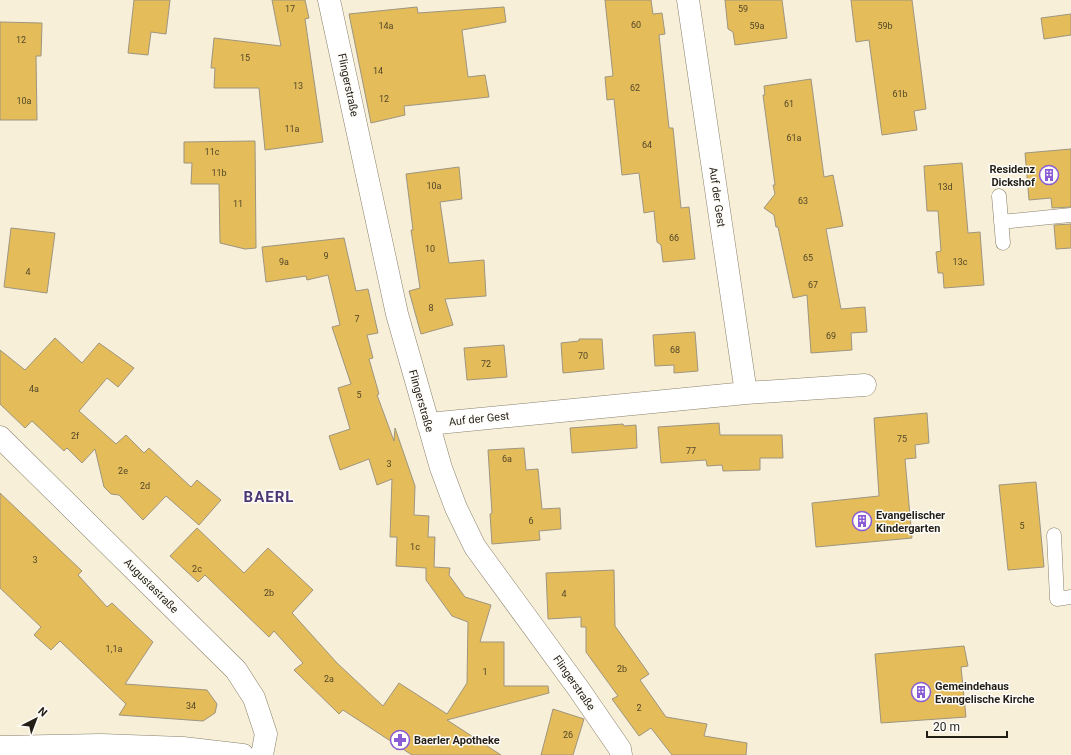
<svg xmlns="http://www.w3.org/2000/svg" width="1071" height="755" viewBox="0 0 1071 755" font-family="Roboto,sans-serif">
	<rect width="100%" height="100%" fill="#f8efd8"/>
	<path fill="#e4bd5a" stroke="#9e9580" d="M 134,0 L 170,0 L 166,34 L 151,32 L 148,55 L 128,53 Z
		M 272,0 L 305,0 L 309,18 L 305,19 L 323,142 L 265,150 L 259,88 L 214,88 L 215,68 L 211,68 L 214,38 L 281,46 Z
		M 605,0 L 651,0 L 653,14 L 662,13 L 665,34 L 659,35 L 669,128 L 673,128 L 681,208 L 689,207 L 695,259 L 663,262 L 661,245 L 657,242 L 654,211 L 644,213 L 639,173 L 622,175 L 614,99 L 607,100 L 605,77 L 613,76 Z
		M 725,0 L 782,0 L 787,38 L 735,45 L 733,32 L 728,29 Z
		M 851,0 L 912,0 L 926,109 L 914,111 L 917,130 L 882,135 L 869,40 L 856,42 Z
		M 417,7 L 418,13 L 504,7 L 506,22 L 462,30 L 468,77 L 485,75 L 489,97 L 404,106 L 405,115 L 371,123 L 349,14 Z
		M 1071,14 L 1071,35 L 1044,39 L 1041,18 Z
		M 0,22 L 42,23 L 41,56 L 36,56 L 37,120 L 0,120 Z
		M 811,79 L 824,177 L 833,175 L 843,226 L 826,229 L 841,309 L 865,307 L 867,332 L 851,333 L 852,350 L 811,353 L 807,295 L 793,298 L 778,227 L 776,227 L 774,215 L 764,208 L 775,194 L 773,185 L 775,185 L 763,95 L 765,95 L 764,86 Z
		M 255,141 L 256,248 L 245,249 L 220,243 L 219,184 L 191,184 L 192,163 L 184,163 L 184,142 Z
		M 1071,149 L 1071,207 L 1052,208 L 1051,198 L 1029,200 L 1025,153 Z
		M 962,163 L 968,233 L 980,232 L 984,285 L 944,288 L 943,273 L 938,273 L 936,252 L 941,251 L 938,211 L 927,211 L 924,166 Z
		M 459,167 L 462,199 L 440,202 L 449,263 L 484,260 L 486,296 L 445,299 L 453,325 L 421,334 L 409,291 L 420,288 L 411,230 L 413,230 L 406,174 Z
		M 1071,224 L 1071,248 L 1056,249 L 1054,225 Z
		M 11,228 L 55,233 L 47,293 L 4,287 Z
		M 344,238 L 356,291 L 368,289 L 378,333 L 367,335 L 373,358 L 369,359 L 379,394 L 377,395 L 394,441 L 395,428 L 415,486 L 414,515 L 429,516 L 428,537 L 435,537 L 434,567 L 450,568 L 449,575 L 465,597 L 491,605 L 480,642 L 504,642 L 504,686 L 548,686 L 549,693 L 447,720 L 501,755 L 412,755 L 343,710 L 339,714 L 294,670 L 303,663 L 274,631 L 269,637 L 205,575 L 198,582 L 170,556 L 197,528 L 244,573 L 268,548 L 313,590 L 292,613 L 337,663 L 383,706 L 399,683 L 447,714 L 467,683 L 468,622 L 452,616 L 426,580 L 426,568 L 396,566 L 397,537 L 390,537 L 392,479 L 377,485 L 369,459 L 340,470 L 329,436 L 350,429 L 338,388 L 351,384 L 332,327 L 340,325 L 328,275 L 307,280 L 306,276 L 266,282 L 262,247 Z
		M 695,332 L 698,371 L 674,373 L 674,365 L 655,366 L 653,335 Z
		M 55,338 L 82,363 L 99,343 L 134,368 L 118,387 L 107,378 L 79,411 L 116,444 L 126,435 L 144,453 L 149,448 L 191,487 L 197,480 L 221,500 L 199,525 L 166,496 L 143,520 L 119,495 L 111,494 L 104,487 L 95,449 L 82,463 L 67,448 L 64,451 L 32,421 L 25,428 L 0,404 L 0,350 L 25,370 Z
		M 579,339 L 602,339 L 604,369 L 563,373 L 561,343 L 579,341 Z
		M 504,345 L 507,377 L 467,380 L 464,348 Z
		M 927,413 L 929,443 L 915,445 L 916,458 L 905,459 L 912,538 L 816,547 L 812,503 L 879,496 L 874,418 Z
		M 719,423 L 720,435 L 782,435 L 783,458 L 760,458 L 760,470 L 723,471 L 722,465 L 707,466 L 706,460 L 661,463 L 658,427 Z
		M 623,424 L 624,426 L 636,425 L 637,448 L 572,453 L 570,428 Z
		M 524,448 L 526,470 L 538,469 L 542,509 L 560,508 L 561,529 L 539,531 L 540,540 L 492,544 L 490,514 L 492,513 L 488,450 Z
		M 1036,482 L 1044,567 L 1008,570 L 999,485 Z
		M 0,493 L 82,571 L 78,575 L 107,607 L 112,603 L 153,642 L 125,684 L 207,690 L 217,704 L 215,713 L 203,721 L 119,715 L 126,704 L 60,641 L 51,650 L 34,635 L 41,627 L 0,588 Z
		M 614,570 L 615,626 L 649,674 L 640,680 L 666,717 L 707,724 L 704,736 L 747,743 L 746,755 L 672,755 L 651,728 L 639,736 L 612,699 L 618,696 L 586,652 L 586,627 L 581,627 L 581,617 L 548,619 L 546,573 Z
		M 964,646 L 968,666 L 961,667 L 966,717 L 881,723 L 875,654 Z
		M 553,709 L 584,719 L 573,755 L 541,755 Z"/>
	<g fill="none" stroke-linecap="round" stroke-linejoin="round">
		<g stroke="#8a816d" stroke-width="15">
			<path id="service" d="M 999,196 L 1003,243
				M 1001,222 L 1071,215
				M 1054,535 L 1057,599 L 1071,597"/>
		</g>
		<g stroke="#8a816d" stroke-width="23">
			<path id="minor" d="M 329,0 L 397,314 L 441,468 L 456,508 L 475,547 L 578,688 L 620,749 L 621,755
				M 746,393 L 865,385
				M 428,424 L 746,393 L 688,0
				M 0,437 L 236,670 L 254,698 L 266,734 L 262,755"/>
		</g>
		<g stroke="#8a816d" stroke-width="23">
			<path id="secondary" d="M 0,747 L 101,745 L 183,748 L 243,755"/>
		</g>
		<use href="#service" stroke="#fff" stroke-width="14"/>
		<use href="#minor" stroke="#fff" stroke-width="22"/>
		<use href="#secondary" stroke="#fff" stroke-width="22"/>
	</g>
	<defs>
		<g id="building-ring" transform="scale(1)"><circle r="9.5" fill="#fefcf8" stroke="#8a5cd5" stroke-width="1.5"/><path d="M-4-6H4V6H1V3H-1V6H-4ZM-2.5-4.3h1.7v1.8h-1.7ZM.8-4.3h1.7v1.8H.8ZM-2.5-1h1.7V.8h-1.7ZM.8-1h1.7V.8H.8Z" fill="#8a5cd5"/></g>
		<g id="pharmacy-ring" transform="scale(1)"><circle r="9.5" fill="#fefcf8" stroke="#8a5cd5" stroke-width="1.5"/><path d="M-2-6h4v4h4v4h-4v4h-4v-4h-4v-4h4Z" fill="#8a5cd5"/></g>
	</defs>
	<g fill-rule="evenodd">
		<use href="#building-ring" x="1049" y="175"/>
		<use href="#building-ring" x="862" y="521"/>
		<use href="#building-ring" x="921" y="692"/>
		<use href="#pharmacy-ring" x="400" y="740"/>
	</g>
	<g text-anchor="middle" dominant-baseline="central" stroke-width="3" stroke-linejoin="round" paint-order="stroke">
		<g font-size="9" fill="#534628">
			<text x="290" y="9">17</text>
			<text x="743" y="9">59</text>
			<text x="636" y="25">60</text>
			<text x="386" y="26">14a</text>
			<text x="757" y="26">59a</text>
			<text x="885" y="26">59b</text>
			<text x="21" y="40">12</text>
			<text x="245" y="58">15</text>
			<text x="378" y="71">14</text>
			<text x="298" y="86">13</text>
			<text x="635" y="88">62</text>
			<text x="900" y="94">61b</text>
			<text x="384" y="99">12</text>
			<text x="24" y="101">10a</text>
			<text x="789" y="104">61</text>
			<text x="292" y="129">11a</text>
			<text x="794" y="138">61a</text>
			<text x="647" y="145">64</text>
			<text x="212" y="152">11c</text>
			<text x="219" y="173">11b</text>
			<text x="434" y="186">10a</text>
			<text x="945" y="187">13d</text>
			<text x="803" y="201">63</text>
			<text x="238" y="204">11</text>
			<text x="674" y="238">66</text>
			<text x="430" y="249">10</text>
			<text x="326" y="256">9</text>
			<text x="808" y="258">65</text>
			<text x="284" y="262">9a</text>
			<text x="960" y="262">13c</text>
			<text x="28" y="272">4</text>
			<text x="813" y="285">67</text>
			<text x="431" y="308">8</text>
			<text x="357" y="319">7</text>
			<text x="831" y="336">69</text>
			<text x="675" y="350">68</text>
			<text x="583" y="356">70</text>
			<text x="486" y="364">72</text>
			<text x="34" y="389">4a</text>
			<text x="359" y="395">5</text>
			<text x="75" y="436">2f</text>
			<text x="902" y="439">75</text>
			<text x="691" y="451">77</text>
			<text x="507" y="459">6a</text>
			<text x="389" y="464">3</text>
			<text x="123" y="471">2e</text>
			<text x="145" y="486">2d</text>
			<text x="531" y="521">6</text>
			<text x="1022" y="526">5</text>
			<text x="415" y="547">1c</text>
			<text x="35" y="560">3</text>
			<text x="197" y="569">2c</text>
			<text x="269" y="593">2b</text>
			<text x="564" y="594">4</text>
			<text x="114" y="649">1,1a</text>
			<text x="622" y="669">2b</text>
			<text x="485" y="672">1</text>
			<text x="329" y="679">2a</text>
			<text x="191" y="706">34</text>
			<text x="639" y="708">2</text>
			<text x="568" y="735">26</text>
		</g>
		<g font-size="11" fill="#231f17" stroke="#fefcf8">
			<text transform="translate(348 85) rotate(78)">Flingerstraße</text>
			<text transform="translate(717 197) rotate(82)">Auf der Gest</text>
			<text transform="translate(421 401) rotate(74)">Flingerstraße</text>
			<text transform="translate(479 419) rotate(-6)">Auf der Gest</text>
			<text transform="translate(151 586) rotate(45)">Augustastraße</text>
			<text transform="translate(574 683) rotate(55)">Flingerstraße</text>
		</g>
		<g font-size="11" font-weight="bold" fill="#231f17" stroke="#fefcf8" text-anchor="start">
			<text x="1035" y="169" text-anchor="end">Residenz<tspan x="1035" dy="13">Dickshof</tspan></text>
			<text x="876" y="515">Evangelischer<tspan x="876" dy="13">Kindergarten</tspan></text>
			<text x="935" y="686">Gemeindehaus<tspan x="935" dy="13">Evangelische Kirche</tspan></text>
			<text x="414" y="740">Baerler Apotheke</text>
		</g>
		<g font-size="15" font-weight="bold" letter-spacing="1" fill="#4d3774" stroke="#fefcf8">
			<text x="269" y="497">BAERL</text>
		</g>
	</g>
	<g transform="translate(36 719) rotate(42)" stroke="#fefcf8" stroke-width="3" paint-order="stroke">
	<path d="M0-3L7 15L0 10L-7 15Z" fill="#231f17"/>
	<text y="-6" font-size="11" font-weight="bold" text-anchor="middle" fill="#231f17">N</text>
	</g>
	<path d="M927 731v6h80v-6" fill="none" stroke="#231f17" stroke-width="2"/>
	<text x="933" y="731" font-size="12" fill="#231f17" stroke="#fefcf8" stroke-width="3" paint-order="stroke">20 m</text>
</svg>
